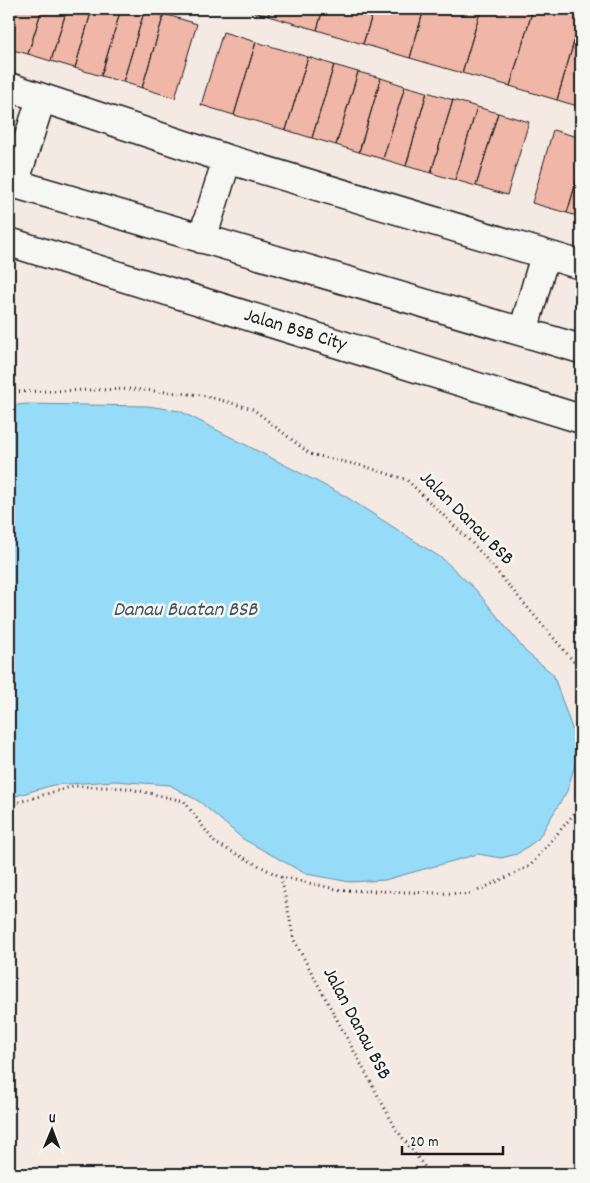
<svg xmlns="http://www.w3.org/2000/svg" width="590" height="1183" viewBox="0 0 590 1183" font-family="Dekko,sans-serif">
	<rect width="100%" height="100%" fill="#f5e9e3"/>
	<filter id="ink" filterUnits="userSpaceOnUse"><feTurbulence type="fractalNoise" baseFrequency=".02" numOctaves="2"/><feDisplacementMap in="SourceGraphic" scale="10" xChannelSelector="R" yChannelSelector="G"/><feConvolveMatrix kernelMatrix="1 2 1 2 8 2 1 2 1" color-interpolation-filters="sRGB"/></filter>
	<g filter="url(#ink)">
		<path fill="#96dbf8" stroke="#658fa0" d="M 26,404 L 148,406 L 180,411 L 345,496 L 443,559 L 476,590 L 526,652 L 553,674 L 577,743 L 577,758 L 567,791 L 538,839 L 517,854 L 501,858 L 478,854 L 385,880 L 350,882 L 306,874 L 243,839 L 200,802 L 170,785 L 114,781 L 53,785 L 9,798 L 9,406 Z"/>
		<path fill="#f0b7a8" stroke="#1c1c1c" d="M 9,9 L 15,9 L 9,31 Z
			M 15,9 L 42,9 L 28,54 L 9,49 L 9,31 Z
			M 42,9 L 67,9 L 51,61 L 28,54 Z
			M 67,9 L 92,9 L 75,68 L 51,61 Z
			M 92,9 L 121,9 L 101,76 L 75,68 Z
			M 121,9 L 145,9 L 123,82 L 101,76 Z
			M 145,9 L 164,14 L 142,88 L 123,82 Z
			M 243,9 L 270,9 L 268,16 Z
			M 270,9 L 323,9 L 317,30 L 268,16 Z
			M 323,9 L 374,9 L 363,44 L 317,30 Z
			M 374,9 L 424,9 L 410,58 L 363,44 Z
			M 424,9 L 481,9 L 462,73 L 410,58 Z
			M 481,9 L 533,9 L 510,86 L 462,73 Z
			M 533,9 L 551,9 L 581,17 L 557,100 L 510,86 Z
			M 164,14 L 197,24 L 175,98 L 142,88 Z
			M 581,18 L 581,107 L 557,100 Z
			M 223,32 L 256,42 L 234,115 L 201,105 Z
			M 256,42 L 308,57 L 286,130 L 234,115 Z
			M 308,57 L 334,65 L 312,138 L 286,130 Z
			M 334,65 L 358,72 L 336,145 L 312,138 Z
			M 358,72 L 381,78 L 359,152 L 336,145 Z
			M 381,78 L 405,86 L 383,159 L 359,152 Z
			M 405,86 L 427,92 L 406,166 L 383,159 Z
			M 427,92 L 453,100 L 431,173 L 406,166 Z
			M 453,100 L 477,107 L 455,180 L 431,173 Z
			M 477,107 L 498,113 L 476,186 L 455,180 Z
			M 498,113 L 529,122 L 507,195 L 476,186 Z
			M 553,130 L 581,138 L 581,166 L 567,213 L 532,203 Z
			M 581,166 L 581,217 L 567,213 Z"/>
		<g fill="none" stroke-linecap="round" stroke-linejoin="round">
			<g stroke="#1c1c1c" stroke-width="31">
				<path id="minor" d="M 9,87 L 227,159 L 581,265
					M 9,182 L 581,349
					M 14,184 L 41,99
					M 202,239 L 227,159
					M 9,242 L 581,419
					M 523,332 L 545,255"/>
			</g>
			<path stroke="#1c1c1c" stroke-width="3" stroke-dasharray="1 4" stroke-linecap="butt" d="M 9,392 L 131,389 L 202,395 L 253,409 L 310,454 L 367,467 L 407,480 L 475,546 L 581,670
				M 9,805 L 74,786 L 126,788 L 184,801 L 215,843 L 281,877 L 341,890 L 471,894 L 530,866 L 578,809 L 581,800
				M 281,877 L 294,940 L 396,1129 L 430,1174"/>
			<use href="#minor" stroke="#f6f6f2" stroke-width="28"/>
		</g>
	</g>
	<g text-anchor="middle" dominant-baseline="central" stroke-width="5" stroke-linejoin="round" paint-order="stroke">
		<g font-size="20" fill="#1c1c1c" stroke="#f6f6f2">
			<text transform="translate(295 331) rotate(17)">Jalan BSB City</text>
			<text transform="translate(466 519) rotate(45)">Jalan Danau BSB</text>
			<text transform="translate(356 1024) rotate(62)">Jalan Danau BSB</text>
		</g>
		<g font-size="21" font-style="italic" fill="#41555e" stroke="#f6f6f2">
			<text x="185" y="611">Danau Buatan BSB</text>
		</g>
	</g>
	<rect width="590" height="1183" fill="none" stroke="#f6f6f2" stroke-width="30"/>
	<rect x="15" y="15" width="560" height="1153" fill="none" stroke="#1c1c1c" stroke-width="2" filter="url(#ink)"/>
	<g transform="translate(52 1130) rotate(1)" stroke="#f6f6f2" stroke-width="4" paint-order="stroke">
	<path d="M0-4L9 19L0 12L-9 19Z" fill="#1c1c1c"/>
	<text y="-8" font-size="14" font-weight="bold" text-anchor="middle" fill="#1c1c1c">U</text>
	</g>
	<path d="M402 1146v8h101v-8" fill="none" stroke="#1c1c1c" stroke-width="2.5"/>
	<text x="410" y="1146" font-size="15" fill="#1c1c1c" stroke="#f6f6f2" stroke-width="4" paint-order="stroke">20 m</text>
</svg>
